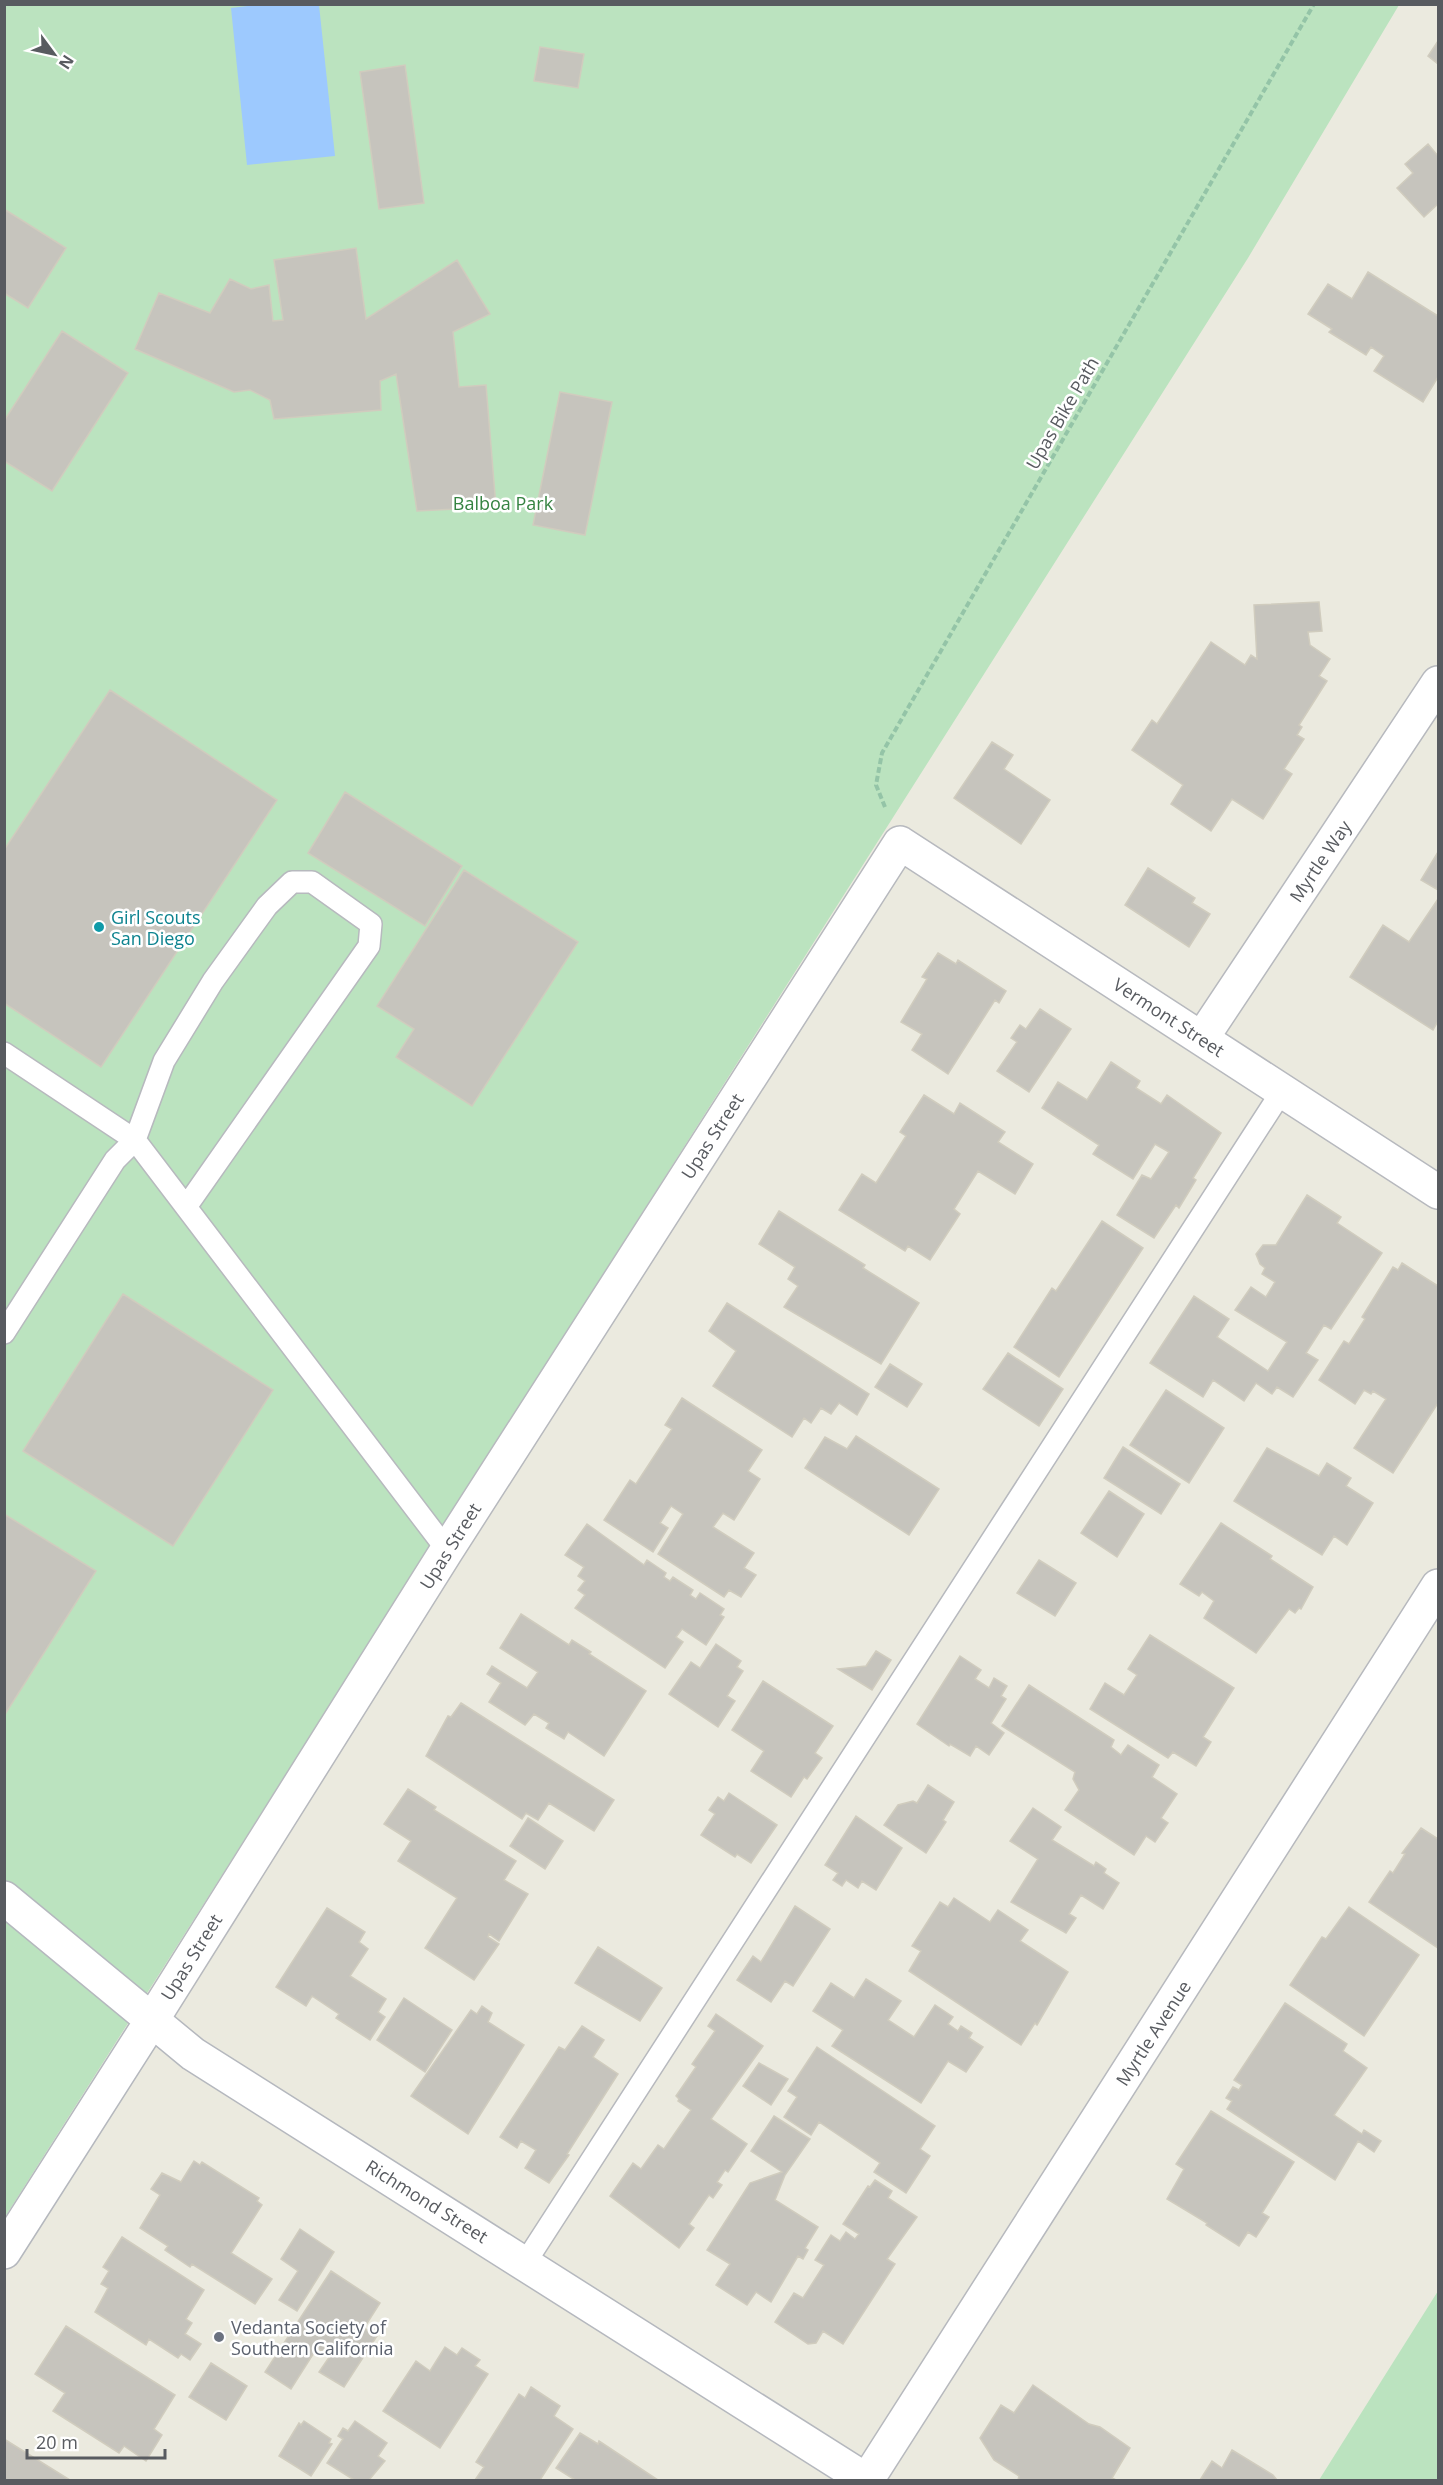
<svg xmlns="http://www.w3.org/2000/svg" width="1443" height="2485" viewBox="0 0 1443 2485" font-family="'Open Sans',sans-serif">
	<rect width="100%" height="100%" fill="#ebeadf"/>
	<path fill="#bbe3bf" d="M 5,5 L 1399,5 L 1248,258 L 5,2217 Z
		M 1438,2291 L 1438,2480 L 1319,2480 Z"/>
	<path fill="#9dc9fe" d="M 263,4 L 319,5 L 335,156 L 247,165 L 231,8 Z"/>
	<path fill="#c6c4bd" stroke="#d0ccbe" stroke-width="1.5" d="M 1438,41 L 1438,64 L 1428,56 Z
		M 540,47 L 584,54 L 578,88 L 534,81 Z
		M 405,65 L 424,203 L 379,209 L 360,72 Z
		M 1428,144 L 1438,156 L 1438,204 L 1424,217 L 1397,188 L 1413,173 L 1405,164 Z
		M 4,209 L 66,248 L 28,308 L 4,293 Z
		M 356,248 L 366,319 L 457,260 L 490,314 L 453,332 L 459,387 L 486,385 L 496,507 L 417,511 L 396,374 L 380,381 L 381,410 L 274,419 L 270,400 L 250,390 L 234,392 L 135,349 L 159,293 L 210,313 L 230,279 L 251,289 L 269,285 L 273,321 L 283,320 L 274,260 Z
		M 1368,272 L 1438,316 L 1438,377 L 1423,402 L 1374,371 L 1384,356 L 1371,347 L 1366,355 L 1329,332 L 1332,329 L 1308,314 L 1328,284 L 1352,299 Z
		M 62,331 L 128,373 L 52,491 L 4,461 L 4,421 Z
		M 560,392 L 612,402 L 585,535 L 533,525 Z
		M 1319,602 L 1322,631 L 1308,632 L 1310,645 L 1330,659 L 1319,676 L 1327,681 L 1299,725 L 1302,727 L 1297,735 L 1304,739 L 1284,769 L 1292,774 L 1263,819 L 1232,799 L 1211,831 L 1171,804 L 1183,785 L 1132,750 L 1152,720 L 1157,724 L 1211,642 L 1245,665 L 1251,655 L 1257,659 L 1254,605 Z
		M 110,690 L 277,800 L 101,1067 L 4,1003 L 4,850 Z
		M 992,742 L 1013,755 L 1004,769 L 1050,800 L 1021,844 L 954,798 Z
		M 345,792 L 462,866 L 425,926 L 308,853 Z
		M 1438,852 L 1438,890 L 1421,880 Z
		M 1148,868 L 1195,898 L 1192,903 L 1210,914 L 1189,947 L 1125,905 Z
		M 464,870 L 578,942 L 472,1106 L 396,1057 L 414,1029 L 377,1006 Z
		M 1438,899 L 1438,1021 L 1433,1030 L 1350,977 L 1383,925 L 1409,942 Z
		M 938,953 L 956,964 L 958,960 L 1006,991 L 999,1003 L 995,1000 L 948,1074 L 912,1050 L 922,1034 L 901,1022 L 927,979 L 922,977 Z
		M 1040,1009 L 1071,1029 L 1029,1092 L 997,1071 L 1017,1042 L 1011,1038 L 1020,1025 L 1026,1029 Z
		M 1111,1062 L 1140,1081 L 1136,1088 L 1161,1104 L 1167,1095 L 1221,1133 L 1193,1178 L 1196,1180 L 1179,1208 L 1176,1205 L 1154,1238 L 1117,1215 L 1142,1175 L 1151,1179 L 1169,1152 L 1155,1144 L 1133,1179 L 1093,1154 L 1099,1145 L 1042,1108 L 1058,1082 L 1087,1100 Z
		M 924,1095 L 954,1114 L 960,1103 L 1005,1132 L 998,1142 L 1033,1164 L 1015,1194 L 978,1171 L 954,1209 L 960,1214 L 930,1260 L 908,1246 L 905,1251 L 839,1210 L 862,1174 L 876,1183 L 906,1136 L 900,1132 Z
		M 1307,1195 L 1341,1217 L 1337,1223 L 1382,1253 L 1331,1329 L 1324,1325 L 1306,1353 L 1318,1360 L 1293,1397 L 1277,1387 L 1272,1394 L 1256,1383 L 1244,1401 L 1213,1380 L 1203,1397 L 1150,1363 L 1194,1296 L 1229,1319 L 1217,1337 L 1268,1371 L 1287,1342 L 1235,1310 L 1251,1287 L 1266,1297 L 1275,1282 L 1262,1274 L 1265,1268 L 1260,1264 L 1256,1254 L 1263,1245 L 1276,1245 Z
		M 779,1211 L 865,1265 L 863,1268 L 919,1303 L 881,1364 L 784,1307 L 798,1286 L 788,1279 L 795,1267 L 759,1244 Z
		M 1102,1221 L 1143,1248 L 1059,1377 L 1014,1347 L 1052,1288 L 1056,1291 Z
		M 1402,1263 L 1438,1286 L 1438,1403 L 1393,1473 L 1354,1448 L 1386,1399 L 1373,1391 L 1371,1394 L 1364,1390 L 1355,1404 L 1319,1380 L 1344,1341 L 1349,1344 L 1365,1319 L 1362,1317 L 1393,1267 L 1398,1270 Z
		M 123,1294 L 273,1390 L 173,1546 L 23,1451 Z
		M 727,1303 L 869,1394 L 857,1415 L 839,1403 L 831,1414 L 821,1408 L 811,1423 L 804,1418 L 792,1437 L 713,1386 L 736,1351 L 709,1331 Z
		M 1008,1353 L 1063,1389 L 1039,1426 L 983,1389 Z
		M 890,1364 L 922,1384 L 907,1407 L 875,1387 Z
		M 1166,1390 L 1224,1428 L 1189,1483 L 1130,1445 Z
		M 682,1398 L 762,1450 L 748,1471 L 760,1479 L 734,1520 L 723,1513 L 713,1527 L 754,1553 L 744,1568 L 756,1575 L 741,1597 L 729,1590 L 724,1597 L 658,1554 L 683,1514 L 671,1506 L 660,1523 L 668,1528 L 653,1552 L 604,1520 L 630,1480 L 636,1484 L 672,1429 L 665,1425 Z
		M 856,1436 L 939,1489 L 909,1535 L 805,1468 L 825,1437 L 847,1449 Z
		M 1123,1447 L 1180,1484 L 1161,1514 L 1104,1478 Z
		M 1267,1448 L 1319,1476 L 1327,1463 L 1351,1478 L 1346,1486 L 1373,1503 L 1347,1545 L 1334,1536 L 1322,1555 L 1234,1501 Z
		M 1109,1491 L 1144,1514 L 1117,1557 L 1081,1533 Z
		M 4,1514 L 96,1571 L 4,1716 Z
		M 1221,1523 L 1272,1556 L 1270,1559 L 1313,1587 L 1301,1609 L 1299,1608 L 1295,1613 L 1289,1609 L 1256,1653 L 1204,1618 L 1214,1601 L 1202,1592 L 1199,1596 L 1180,1584 Z
		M 587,1524 L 644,1565 L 647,1560 L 666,1573 L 664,1577 L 670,1581 L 673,1577 L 693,1590 L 690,1595 L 696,1599 L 700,1593 L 724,1609 L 720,1615 L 724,1617 L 706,1645 L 682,1629 L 676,1637 L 683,1642 L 665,1668 L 575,1608 L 585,1595 L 578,1590 L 585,1581 L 578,1576 L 584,1567 L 565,1555 Z
		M 1039,1560 L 1076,1583 L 1055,1616 L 1017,1593 Z
		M 521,1614 L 569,1645 L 572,1640 L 591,1652 L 589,1654 L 646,1691 L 604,1756 L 568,1732 L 564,1739 L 546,1728 L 549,1723 L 534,1714 L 525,1725 L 489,1702 L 501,1683 L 487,1674 L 492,1666 L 527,1688 L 538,1672 L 500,1648 Z
		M 1150,1635 L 1234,1688 L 1203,1737 L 1211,1742 L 1196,1766 L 1173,1752 L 1168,1758 L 1090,1709 L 1105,1683 L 1124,1695 L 1137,1675 L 1128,1669 Z
		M 716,1644 L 741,1661 L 737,1667 L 743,1671 L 727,1696 L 735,1701 L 718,1727 L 669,1694 L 691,1662 L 700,1668 Z
		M 876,1651 L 891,1660 L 872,1690 L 838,1669 L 866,1666 Z
		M 960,1656 L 981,1670 L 975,1679 L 989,1688 L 994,1678 L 1007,1686 L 1001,1696 L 1006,1699 L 991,1723 L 1004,1733 L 989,1755 L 976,1746 L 970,1756 L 950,1744 L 949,1746 L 917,1724 Z
		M 763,1681 L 833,1726 L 815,1753 L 822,1758 L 807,1779 L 804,1777 L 791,1797 L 751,1771 L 764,1751 L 732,1730 Z
		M 1029,1685 L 1114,1740 L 1111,1747 L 1121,1755 L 1128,1745 L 1159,1765 L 1152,1777 L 1177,1794 L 1161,1818 L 1168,1823 L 1155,1842 L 1146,1836 L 1134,1855 L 1065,1810 L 1079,1790 L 1073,1779 L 1075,1772 L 1002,1726 Z
		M 461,1703 L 614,1800 L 594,1831 L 549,1803 L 538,1820 L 526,1813 L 522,1819 L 426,1756 L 448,1716 L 451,1717 Z
		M 928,1785 L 954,1802 L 943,1820 L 946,1822 L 926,1853 L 884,1825 L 898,1805 L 913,1801 L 917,1803 Z
		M 408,1789 L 436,1807 L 434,1810 L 516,1861 L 504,1880 L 528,1894 L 499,1941 L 489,1934 L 488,1937 L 499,1944 L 474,1980 L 425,1948 L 457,1898 L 398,1861 L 411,1841 L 384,1824 Z
		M 729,1793 L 777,1825 L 751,1863 L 737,1854 L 735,1857 L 701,1835 L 715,1814 L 709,1810 L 718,1797 L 724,1801 Z
		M 1033,1808 L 1061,1827 L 1052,1840 L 1094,1866 L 1096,1862 L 1106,1869 L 1104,1873 L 1119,1883 L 1103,1909 L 1081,1895 L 1069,1914 L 1076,1918 L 1066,1933 L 1011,1902 L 1038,1859 L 1010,1841 Z
		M 856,1816 L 902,1848 L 876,1890 L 862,1881 L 858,1888 L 846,1880 L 842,1886 L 833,1880 L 838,1873 L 825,1865 Z
		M 528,1818 L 563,1841 L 545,1869 L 510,1846 Z
		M 1421,1828 L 1438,1839 L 1438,1948 L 1369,1902 L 1390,1871 L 1393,1873 L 1405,1854 L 1402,1853 Z
		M 954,1898 L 990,1922 L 998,1910 L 1028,1930 L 1020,1941 L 1068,1972 L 1037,2025 L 1035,2023 L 1021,2045 L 909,1971 L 921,1951 L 912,1946 L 940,1902 L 948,1907 Z
		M 795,1906 L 830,1929 L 793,1986 L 785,1981 L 771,2002 L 737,1980 L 753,1956 L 761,1962 Z
		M 1349,1907 L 1419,1955 L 1364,2036 L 1290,1985 L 1322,1937 L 1326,1939 Z
		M 327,1908 L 365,1932 L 359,1942 L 368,1949 L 350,1976 L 386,1999 L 378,2012 L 385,2017 L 370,2040 L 336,2018 L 339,2014 L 312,1996 L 306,2006 L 276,1987 Z
		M 598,1947 L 662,1988 L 640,2021 L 575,1983 Z
		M 866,1979 L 901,2001 L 888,2020 L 914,2037 L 935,2005 L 953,2017 L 948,2024 L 958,2031 L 961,2026 L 972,2033 L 969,2038 L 983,2047 L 966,2072 L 948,2061 L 921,2103 L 832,2046 L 843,2030 L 813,2011 L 831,1983 L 854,1998 Z
		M 404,1998 L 452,2030 L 425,2072 L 377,2040 Z
		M 1285,2003 L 1347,2044 L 1343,2051 L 1367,2068 L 1334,2115 L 1362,2134 L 1364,2130 L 1381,2141 L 1374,2152 L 1358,2141 L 1335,2180 L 1227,2109 L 1232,2101 L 1226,2098 L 1233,2087 L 1239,2090 L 1242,2085 L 1234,2080 Z
		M 482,2006 L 492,2013 L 488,2022 L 524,2045 L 468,2134 L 411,2096 L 471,2010 L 477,2014 Z
		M 716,2014 L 763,2046 L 711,2119 L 747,2144 L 728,2172 L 725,2170 L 717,2182 L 722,2185 L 713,2198 L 709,2195 L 689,2224 L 694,2228 L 679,2248 L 610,2196 L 633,2163 L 641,2169 L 658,2145 L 664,2149 L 691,2110 L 678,2101 L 679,2099 L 676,2096 L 696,2067 L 692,2064 L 715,2031 L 708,2026 Z
		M 582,2026 L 604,2040 L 593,2057 L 618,2074 L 567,2154 L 569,2155 L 549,2183 L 525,2168 L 536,2150 L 521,2141 L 517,2148 L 500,2137 L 559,2047 L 565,2050 Z
		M 817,2047 L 935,2126 L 920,2149 L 930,2156 L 906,2193 L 874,2172 L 880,2163 L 819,2122 L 811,2135 L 784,2117 L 797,2097 L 788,2091 Z
		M 759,2063 L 788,2079 L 771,2105 L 743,2086 Z
		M 1211,2111 L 1294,2162 L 1262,2213 L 1269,2217 L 1256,2237 L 1248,2232 L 1239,2246 L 1206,2225 L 1207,2223 L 1167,2199 L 1184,2169 L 1176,2164 Z
		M 774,2116 L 810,2139 L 785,2175 L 775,2200 L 818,2227 L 805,2248 L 808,2250 L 803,2259 L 798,2256 L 771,2302 L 756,2292 L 747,2305 L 716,2285 L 730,2264 L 707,2250 L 750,2183 L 782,2172 L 751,2151 Z
		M 194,2161 L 200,2165 L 202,2162 L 259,2198 L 257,2201 L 262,2205 L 231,2253 L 272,2279 L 255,2304 L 192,2264 L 190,2267 L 165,2250 L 168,2246 L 140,2228 L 160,2195 L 151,2189 L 162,2173 L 181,2182 Z
		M 875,2180 L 892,2191 L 888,2198 L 917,2217 L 887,2259 L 895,2264 L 843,2344 L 823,2331 L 816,2343 L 808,2344 L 775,2322 L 794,2293 L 803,2298 L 824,2265 L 815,2260 L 831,2235 L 840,2241 L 846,2232 L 855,2239 L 859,2234 L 843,2224 L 868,2186 L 870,2187 Z
		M 300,2229 L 334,2252 L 297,2311 L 279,2300 L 298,2271 L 281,2259 Z
		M 122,2237 L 204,2290 L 186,2319 L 192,2323 L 185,2334 L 201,2344 L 190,2360 L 181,2354 L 178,2358 L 149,2339 L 146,2345 L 95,2312 L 108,2288 L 101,2284 L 109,2271 L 103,2267 Z
		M 331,2271 L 380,2303 L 364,2328 L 377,2336 L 344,2387 L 319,2372 L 330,2356 L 317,2348 L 291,2389 L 265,2372 Z
		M 66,2326 L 175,2395 L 154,2429 L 162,2435 L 146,2461 L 124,2446 L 119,2453 L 53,2411 L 65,2393 L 35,2374 Z
		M 445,2347 L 457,2355 L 462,2348 L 480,2360 L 475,2366 L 488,2374 L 440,2448 L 383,2411 L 416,2361 L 430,2371 Z
		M 211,2363 L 247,2386 L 226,2420 L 189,2397 Z
		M 1033,2385 L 1089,2424 L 1100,2427 L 1130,2448 L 1112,2478 L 1116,2480 L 1018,2480 L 1019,2476 L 994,2460 L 980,2438 L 1001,2405 L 1014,2413 Z
		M 531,2387 L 560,2406 L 554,2416 L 573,2429 L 540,2480 L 475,2480 L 484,2467 L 476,2462 L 519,2394 L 525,2398 Z
		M 304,2421 L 331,2439 L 329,2443 L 332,2444 L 311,2476 L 279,2456 L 299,2423 L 301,2425 Z
		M 355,2421 L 387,2443 L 378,2456 L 385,2461 L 369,2480 L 354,2480 L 327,2463 L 343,2439 L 338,2436 L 343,2428 L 348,2431 Z
		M 580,2433 L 598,2444 L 599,2441 L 658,2480 L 575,2480 L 556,2468 Z
		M 4,2439 L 70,2480 L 4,2480 Z
		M 1232,2450 L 1273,2475 L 1277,2480 L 1200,2480 L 1212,2461 L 1222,2468 Z"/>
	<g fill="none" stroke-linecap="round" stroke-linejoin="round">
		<g stroke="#b7b9be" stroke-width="24">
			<path id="lane" d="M 4,1053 L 135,1140 L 447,1550
				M 4,1333 L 115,1160 L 135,1140 L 164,1061 L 213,981 L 267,906 L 292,882 L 312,882 L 371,924 L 369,946 L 186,1207
				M 525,2263 L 1282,1091"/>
		</g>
		<g stroke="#b7b9be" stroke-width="36">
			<path id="street" d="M 1202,1038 L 1438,683
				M 152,2020 L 447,1550 L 900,843 L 1438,1192
				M 867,2480 L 1438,1586"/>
		</g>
		<g stroke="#b5b8be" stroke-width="36">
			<path id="secondary" d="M 4,1898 L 193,2054 L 866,2480
				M 4,2252 L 152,2020"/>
		</g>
		<path stroke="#94c4a7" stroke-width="4" stroke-dasharray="6 3" stroke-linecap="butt" d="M 885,807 L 876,785 L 882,753 L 1314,4
			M 1438,2480 L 1438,2479"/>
		<use href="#lane" stroke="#fff" stroke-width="21"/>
		<use href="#street" stroke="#fff" stroke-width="33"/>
		<use href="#secondary" stroke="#fff" stroke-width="33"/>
	</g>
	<circle fill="#0f9aa8" stroke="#fff" stroke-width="2" cx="99" cy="927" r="6"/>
	<circle fill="#6b7280" stroke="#fff" stroke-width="2" cx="219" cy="2337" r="6"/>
	<g text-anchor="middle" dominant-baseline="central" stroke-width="5" stroke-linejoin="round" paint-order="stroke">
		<g font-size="18" fill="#585b60" stroke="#fff">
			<text transform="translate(1062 413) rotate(-60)">Upas Bike Path</text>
			<text transform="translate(1320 861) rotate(-56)">Myrtle Way</text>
			<text transform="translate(1169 1017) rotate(33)">Vermont Street</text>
			<text transform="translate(712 1136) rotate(-57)">Upas Street</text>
			<text transform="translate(450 1546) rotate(-58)">Upas Street</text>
			<text transform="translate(191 1957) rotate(-58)">Upas Street</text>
			<text transform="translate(1153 2033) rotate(-57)">Myrtle Avenue</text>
			<text transform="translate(427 2201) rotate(32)">Richmond Street</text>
		</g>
		<g font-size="18" fill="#358341" stroke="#fff">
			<text x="503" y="503">Balboa Park</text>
		</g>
		<g font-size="18" fill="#0d838f" stroke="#fff" text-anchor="start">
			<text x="111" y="917">Girl Scouts<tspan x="111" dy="21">San Diego</tspan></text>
		</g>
		<g font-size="18" fill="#5b616d" stroke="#fff" text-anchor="start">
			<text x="231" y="2327">Vedanta Society of<tspan x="231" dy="21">Southern California</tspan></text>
		</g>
	</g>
	<rect width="1443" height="2485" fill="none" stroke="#585b60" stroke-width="12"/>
	<g transform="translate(54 54) rotate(123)" stroke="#ffffff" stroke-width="4.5" paint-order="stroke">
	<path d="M0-4.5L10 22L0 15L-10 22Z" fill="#585b60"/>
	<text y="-9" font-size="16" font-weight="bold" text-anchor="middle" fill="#585b60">N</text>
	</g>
	<path d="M27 2449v9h138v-9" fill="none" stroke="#585b60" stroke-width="3"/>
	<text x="36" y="2449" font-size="18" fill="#585b60" stroke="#ffffff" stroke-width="4.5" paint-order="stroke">20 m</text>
</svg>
